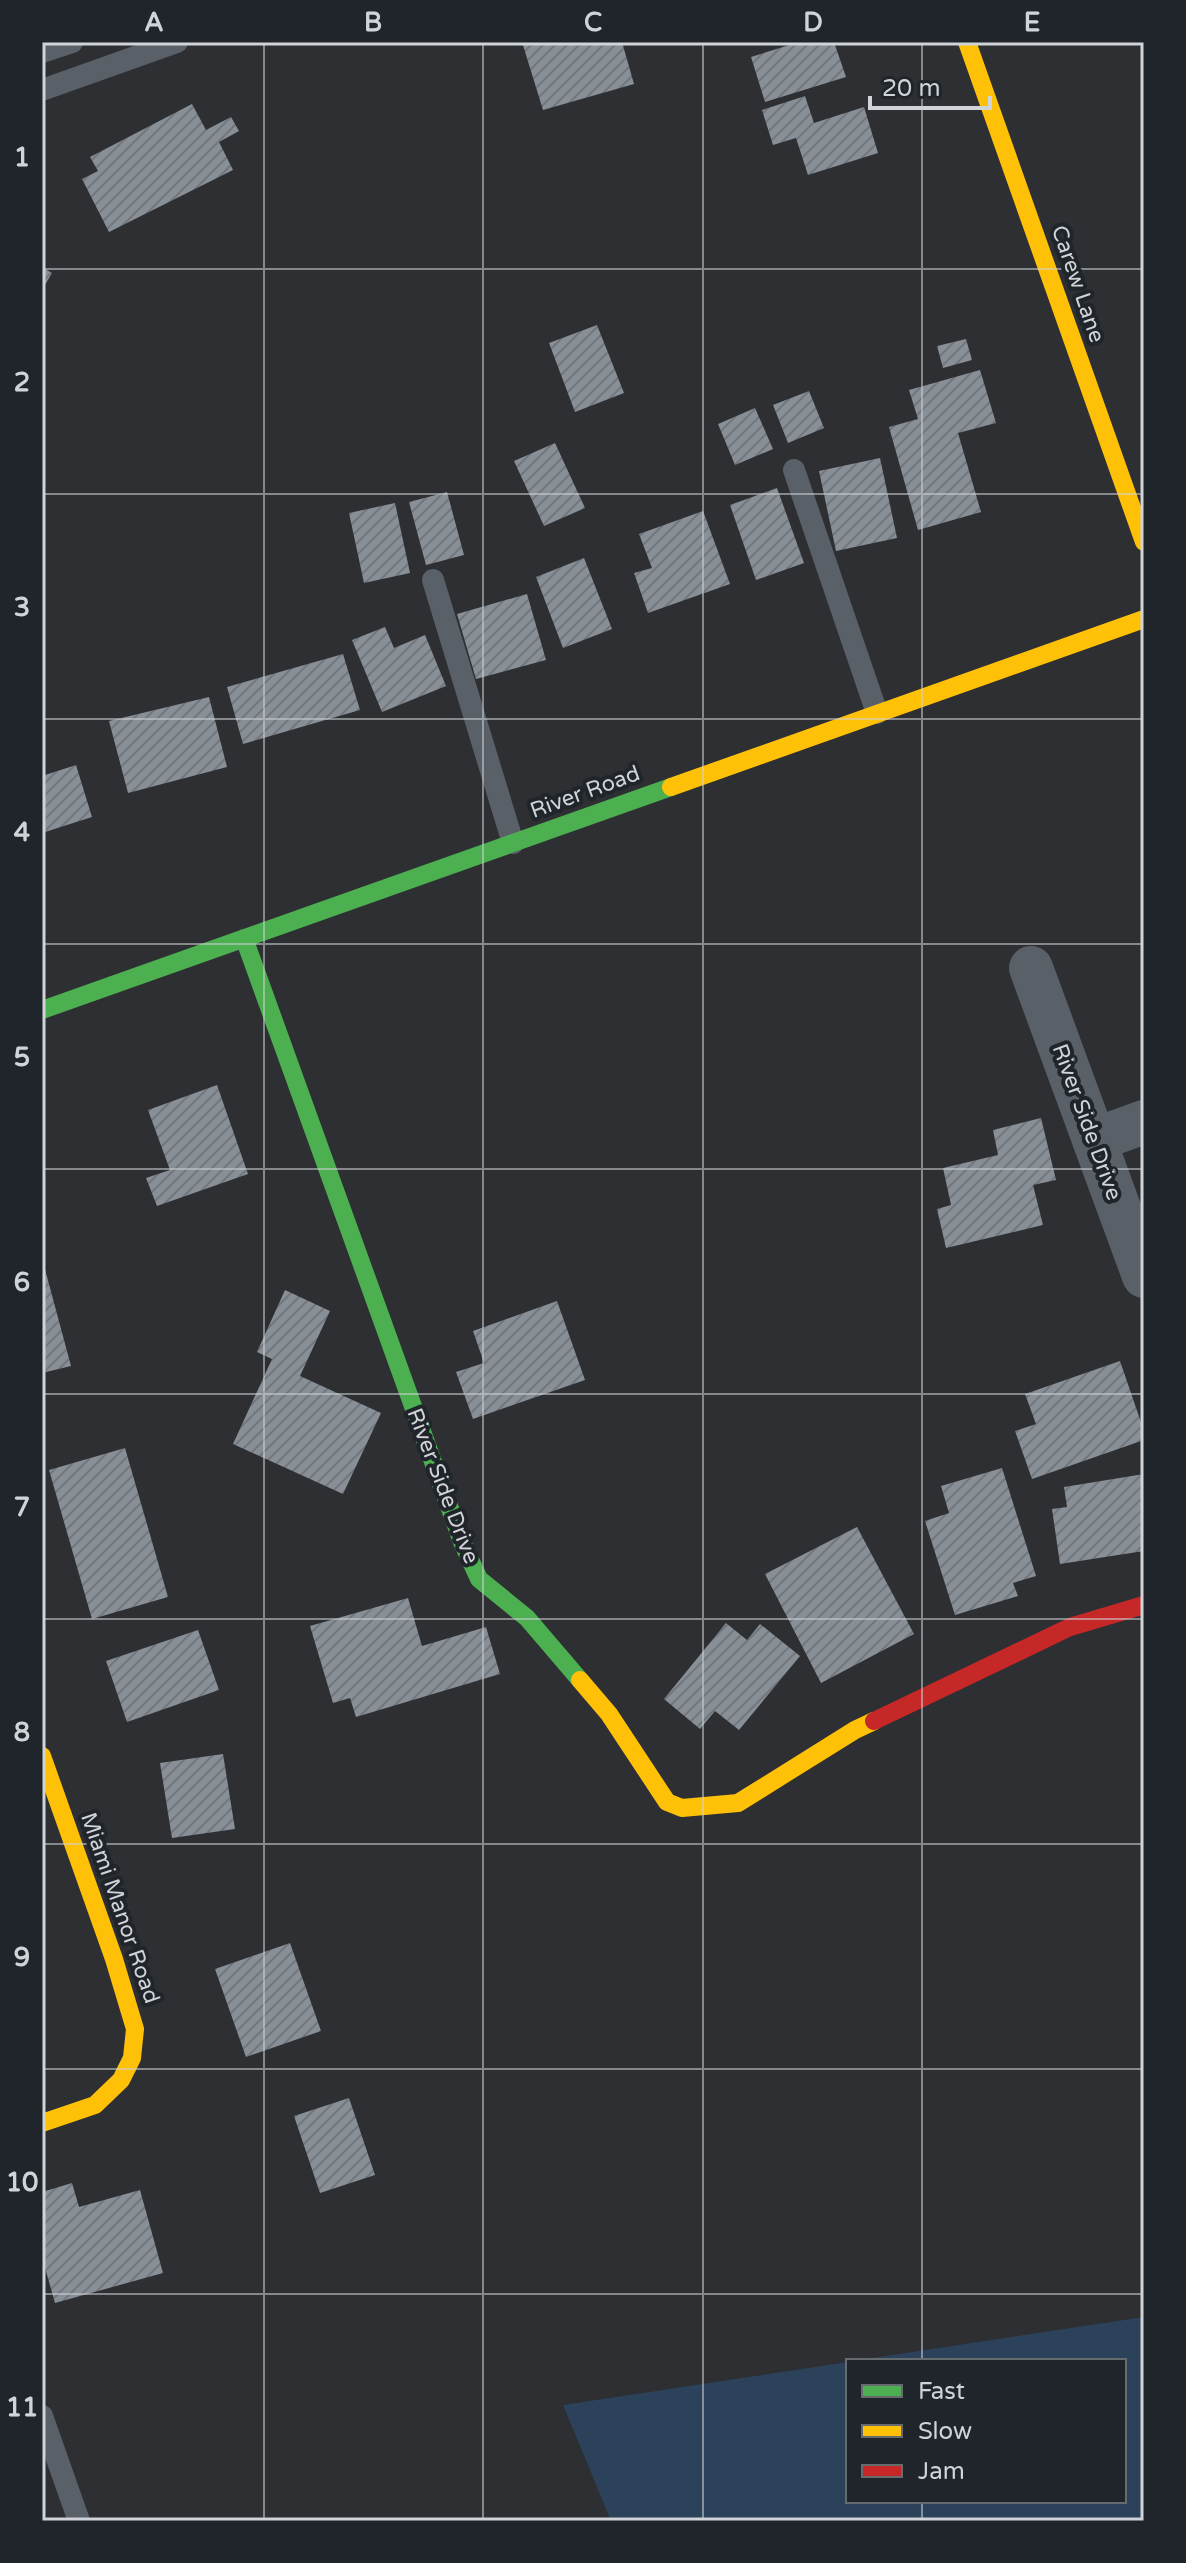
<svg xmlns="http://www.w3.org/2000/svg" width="1186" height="2563" viewBox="0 0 1186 2563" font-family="'Varela Round',sans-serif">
	<defs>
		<pattern id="building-hatch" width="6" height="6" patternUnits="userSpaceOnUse" patternTransform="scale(2)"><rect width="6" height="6" fill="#888f97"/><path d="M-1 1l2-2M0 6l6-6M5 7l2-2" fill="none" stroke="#72777d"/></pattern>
	</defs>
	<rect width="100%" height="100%" fill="#2d2f32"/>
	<path fill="#2c425b" d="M 1144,2317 L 1144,2521 L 611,2521 L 563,2405 L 848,2362 L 848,2501 L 1124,2501 L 1124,2361 L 853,2361 Z"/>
	<path fill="url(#building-hatch)" d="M 522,42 L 622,42 L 634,84 L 543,110 Z
		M 799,42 L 834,42 L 846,77 L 765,102 L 751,57 Z
		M 805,96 L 814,123 L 864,107 L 878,153 L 808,175 L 796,138 L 773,145 L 762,110 Z
		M 192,104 L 206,130 L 231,117 L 239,131 L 219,142 L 233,170 L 109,232 L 82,179 L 98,171 L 90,157 Z
		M 42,267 L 52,273 L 42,290 Z
		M 597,325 L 624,393 L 575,412 L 549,343 Z
		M 966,339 L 972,360 L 943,368 L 937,346 Z
		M 980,370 L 996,423 L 958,433 L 981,512 L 918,530 L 889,427 L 918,419 L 909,390 Z
		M 809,391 L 824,428 L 788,443 L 773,405 Z
		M 755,408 L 773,449 L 735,465 L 718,424 Z
		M 555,443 L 585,508 L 544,526 L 514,461 Z
		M 880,458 L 897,538 L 836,551 L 819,471 Z
		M 777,488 L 804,563 L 756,580 L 730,505 Z
		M 447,492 L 464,555 L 426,565 L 409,502 Z
		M 395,503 L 410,573 L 364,583 L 349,513 Z
		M 703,511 L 730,584 L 648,613 L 634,573 L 652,568 L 639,534 Z
		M 584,558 L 612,629 L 563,648 L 536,577 Z
		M 527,594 L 546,660 L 476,679 L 457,614 Z
		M 385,627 L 394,648 L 425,635 L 446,686 L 382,712 L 352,640 Z
		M 343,654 L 360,710 L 243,744 L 227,687 Z
		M 209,697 L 227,767 L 128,793 L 109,721 Z
		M 76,765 L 92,817 L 42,833 L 42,776 Z
		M 217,1085 L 248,1174 L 157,1206 L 146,1178 L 170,1170 L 148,1110 Z
		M 1041,1118 L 1056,1180 L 1033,1185 L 1043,1225 L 946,1248 L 937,1209 L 951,1205 L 943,1168 L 998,1155 L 993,1130 Z
		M 42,1258 L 71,1366 L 42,1373 Z
		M 285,1290 L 330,1311 L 300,1376 L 381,1413 L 343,1494 L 233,1444 L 272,1359 L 257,1352 Z
		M 557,1301 L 585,1380 L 473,1419 L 456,1372 L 484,1363 L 473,1331 Z
		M 1120,1361 L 1144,1431 L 1144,1440 L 1032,1479 L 1015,1431 L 1036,1424 L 1025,1394 Z
		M 125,1448 L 168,1597 L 92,1619 L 49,1470 Z
		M 1002,1468 L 1036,1576 L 1013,1583 L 1018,1596 L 955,1615 L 925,1521 L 949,1513 L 941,1486 Z
		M 1144,1474 L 1144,1551 L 1060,1564 L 1052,1509 L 1067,1507 L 1064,1487 Z
		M 857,1527 L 914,1634 L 821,1683 L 765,1574 Z
		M 408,1598 L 422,1646 L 486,1627 L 500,1674 L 356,1717 L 350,1698 L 333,1703 L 310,1626 Z
		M 726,1623 L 747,1640 L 760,1624 L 800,1656 L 739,1730 L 715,1711 L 700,1729 L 664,1699 Z
		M 198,1630 L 219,1690 L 127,1722 L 106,1661 Z
		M 223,1754 L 235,1829 L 172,1838 L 160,1763 Z
		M 290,1943 L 321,2031 L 246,2057 L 215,1969 Z
		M 349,2098 L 375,2175 L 320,2193 L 294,2116 Z
		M 72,2183 L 79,2207 L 140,2190 L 163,2273 L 55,2303 L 42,2257 L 42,2192 Z"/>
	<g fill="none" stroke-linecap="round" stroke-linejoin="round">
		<path stroke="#5a6068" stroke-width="22" d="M 42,52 L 72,42
			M 42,90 L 177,42
			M 794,470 L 877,713
			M 433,580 L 513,843
			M 42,2416 L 79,2521"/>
		<path stroke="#5a6068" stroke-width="44" d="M 1031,968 L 1144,1276
			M 1094,1140 L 1144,1122"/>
		<path stroke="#4caf50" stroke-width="18" d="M 244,938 L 462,1542 L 479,1579 L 527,1618 L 580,1680
			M 42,1010 L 671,787"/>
		<path stroke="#ffc107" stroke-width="18" d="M 967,42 L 1144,542
			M 671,787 L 1144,619
			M 580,1680 L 609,1714 L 667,1802 L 682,1808 L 738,1803 L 855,1730 L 874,1721
			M 42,1756 L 114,1959 L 135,2029 L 132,2058 L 121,2080 L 95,2105 L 42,2123"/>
		<path stroke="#c62828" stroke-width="18" d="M 874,1721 L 1070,1627 L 1144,1605"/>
	</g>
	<path fill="none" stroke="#d0d3d7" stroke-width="2" stroke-opacity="0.55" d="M 264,42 L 264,2521M 483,42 L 483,2521M 703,42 L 703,2521M 922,42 L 922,2361M 42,269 L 1144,269M 42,494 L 1144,494M 42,719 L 1144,719M 42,944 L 1144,944M 42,1169 L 1144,1169M 42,1394 L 1144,1394M 42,1619 L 1144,1619M 42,1844 L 1144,1844M 42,2069 L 1144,2069M 42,2294 L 1144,2294M 922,2501 L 922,2521"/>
	<g text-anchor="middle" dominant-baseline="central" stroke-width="8" stroke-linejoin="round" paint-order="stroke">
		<g font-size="22" fill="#d0d3d7" stroke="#20252b">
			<text transform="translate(1078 284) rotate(71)">Carew Lane</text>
			<text transform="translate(585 792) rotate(-20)">River Road</text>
			<text transform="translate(1087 1122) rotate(70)">River Side Drive</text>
			<text transform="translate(443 1486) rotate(69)">River Side Drive</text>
			<text transform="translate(120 1908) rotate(71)">Miami Manor Road</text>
		</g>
	</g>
	<rect width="1186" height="2563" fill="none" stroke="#20252b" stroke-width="88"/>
	<rect x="846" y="2359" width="280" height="144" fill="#20252b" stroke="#666b70" stroke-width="2"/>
	<rect x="862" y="2385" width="40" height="12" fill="#4caf50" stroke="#666b70" stroke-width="2"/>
	<text x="918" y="2399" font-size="24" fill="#d0d3d7">Fast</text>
	<rect x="862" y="2425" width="40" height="12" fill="#ffc107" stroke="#666b70" stroke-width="2"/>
	<text x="918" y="2439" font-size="24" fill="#d0d3d7">Slow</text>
	<rect x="862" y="2465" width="40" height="12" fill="#c62828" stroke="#666b70" stroke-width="2"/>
	<text x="918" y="2479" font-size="24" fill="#d0d3d7">Jam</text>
	<path d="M870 96v12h120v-12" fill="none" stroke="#d0d3d7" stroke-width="4"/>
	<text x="882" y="96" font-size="24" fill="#d0d3d7" stroke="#20252b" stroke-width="6" paint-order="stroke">20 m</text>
	<rect x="44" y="44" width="1098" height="2475" fill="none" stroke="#d0d3d7" stroke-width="3"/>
	<g font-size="26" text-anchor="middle" font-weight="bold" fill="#d0d3d7">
		<text x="154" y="31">A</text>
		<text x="373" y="31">B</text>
		<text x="593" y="31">C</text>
		<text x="813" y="31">D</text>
		<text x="1032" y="31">E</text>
		<text x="22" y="166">1</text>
		<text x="22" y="391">2</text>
		<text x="22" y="616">3</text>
		<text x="22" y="841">4</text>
		<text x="22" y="1066">5</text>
		<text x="22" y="1291">6</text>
		<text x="22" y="1516">7</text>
		<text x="22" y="1741">8</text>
		<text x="22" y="1966">9</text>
		<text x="22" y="2191">10</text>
		<text x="22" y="2416">11</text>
	</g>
</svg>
